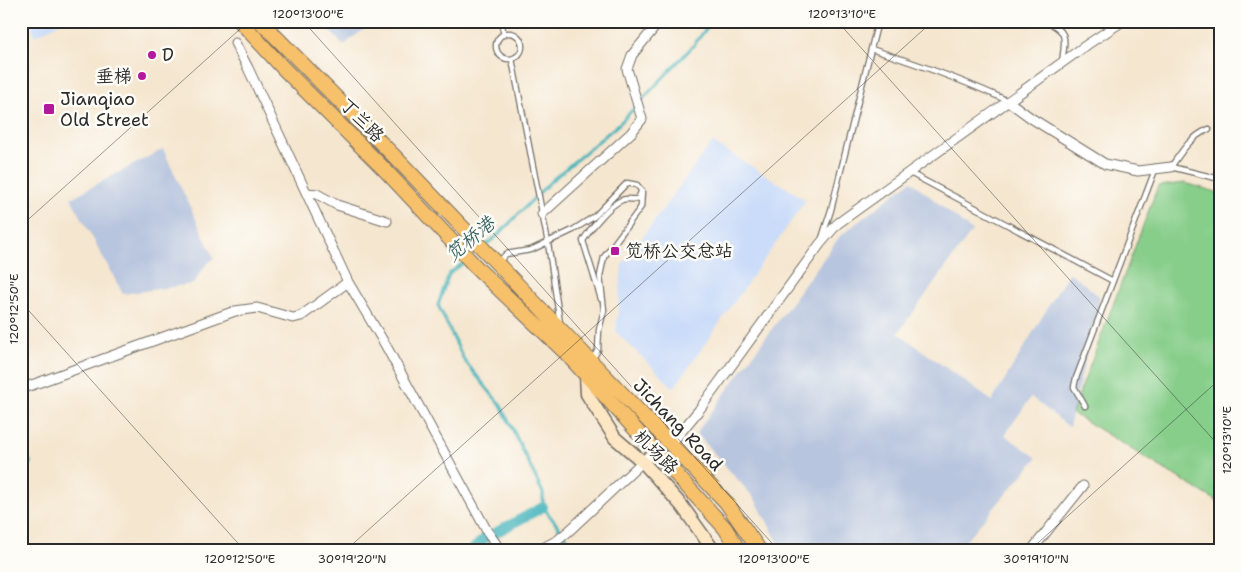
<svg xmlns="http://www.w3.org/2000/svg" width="1241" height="572" viewBox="0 0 1241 572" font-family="'Shantell Sans','LXGW WenKai TC',sans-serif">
	<rect width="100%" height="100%" fill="#fdfcf7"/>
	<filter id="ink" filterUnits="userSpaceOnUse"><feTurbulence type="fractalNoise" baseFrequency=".02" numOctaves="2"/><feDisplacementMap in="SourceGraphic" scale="10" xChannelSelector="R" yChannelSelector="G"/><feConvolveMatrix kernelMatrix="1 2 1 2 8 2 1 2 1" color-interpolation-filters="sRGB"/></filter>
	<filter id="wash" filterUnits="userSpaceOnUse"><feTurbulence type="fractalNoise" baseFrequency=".0096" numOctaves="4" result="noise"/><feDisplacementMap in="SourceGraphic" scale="20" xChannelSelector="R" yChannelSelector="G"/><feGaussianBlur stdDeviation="1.12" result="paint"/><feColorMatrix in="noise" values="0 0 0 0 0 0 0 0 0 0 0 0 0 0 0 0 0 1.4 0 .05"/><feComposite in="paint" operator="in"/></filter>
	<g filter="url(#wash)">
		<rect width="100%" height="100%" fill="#f5e6cf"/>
		<path fill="#cadcf9" d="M 30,21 L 64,21 L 35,36 Z
			M 712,142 L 806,200 L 674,388 L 616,332 L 622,265 Z"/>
		<path fill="#b7c5de" d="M 319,21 L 377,21 L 369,25 L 344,45 Z
			M 163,149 L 214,258 L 206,265 L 193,284 L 123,294 L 71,198 Z
			M 911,181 L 972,231 L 898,333 L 992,401 L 1069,272 L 1100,297 L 1069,427 L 1031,397 L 1005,435 L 1037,458 L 957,551 L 783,551 L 755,499 L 696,433 L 840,236 Z"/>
		<path fill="#87ce8a" stroke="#597c5a" d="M 1185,183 L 1220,193 L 1220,503 L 1072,413 L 1158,186 Z"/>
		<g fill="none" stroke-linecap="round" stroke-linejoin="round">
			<path stroke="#44b4bc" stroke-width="3" d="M 484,246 L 496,237 L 551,181 L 620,123 L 693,46 L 712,21
				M 466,261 L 449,274 L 438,305 L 464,360 L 502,407 L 543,493 L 543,507 L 577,551
				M 21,448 L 31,463 L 21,477"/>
			<path stroke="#44b4bc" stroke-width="10" d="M 471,551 L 484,539 L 543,507"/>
		</g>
	</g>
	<g filter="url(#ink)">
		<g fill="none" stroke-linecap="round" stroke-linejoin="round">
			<g stroke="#726c64" stroke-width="7">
				<path id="lane" d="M 501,21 L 504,35
					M 1045,21 C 1069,31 1065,39 1062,62
					M496 46a13 13 0 1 1 26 0a13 13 0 1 1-26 0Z
					M 871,49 C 918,64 963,80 1008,101
					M 512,59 L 548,243 L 560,323
					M 1209,129 C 1190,137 1182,151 1171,167 L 1220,179
					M 910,173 L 1113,281
					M 822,238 L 831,210 L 878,21
					M 498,263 L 506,254 L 531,250 L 573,230 L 595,216 L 627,183 L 637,185 L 642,191 L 641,207 L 604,257 L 600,276 L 604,310 L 599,330 L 598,350 L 593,358
					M 601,299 L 583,241 C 589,230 610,204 622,200 C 627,198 632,200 638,199 L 641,192
					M 1085,406 L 1074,387 L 1076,378 L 1155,170"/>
			</g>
			<g stroke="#726c64" stroke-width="11">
				<path id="street" d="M 235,43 L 248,68 L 348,282 L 386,346 L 487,531 L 501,551
					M 1008,101 L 1031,118 L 1105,164 L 1138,171 L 1171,167
					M 307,193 L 317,194 L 337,205 L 387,221
					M 542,214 L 631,133 L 642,119 L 627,69 L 632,55 L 660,21
					M 21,389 L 235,311 L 257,308 L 293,318 L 301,316 L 348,282
					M 671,444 L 699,410 L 820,244 L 837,224 L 1088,44 L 1123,21
					M 537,551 L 558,540 L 570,530 L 655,450
					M 1031,551 L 1083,486"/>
			</g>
			<g stroke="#726c64" stroke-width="15">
				<path id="secondary" d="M 586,375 L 587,394 L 615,438 L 643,462 L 682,506 L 714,551"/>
			</g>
			<g stroke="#726c64" stroke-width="16">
				<path id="primary" d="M 240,21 L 283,68 L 384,169 L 478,269 L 566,353 L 586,375 L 725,528 L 739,551
					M 260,21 L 397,159 L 726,502 L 760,551"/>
			</g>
			<use href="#lane" stroke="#fff" stroke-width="4.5"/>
			<use href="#street" stroke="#fff" stroke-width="9"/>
			<use href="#secondary" stroke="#fce6c4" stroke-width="12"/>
			<use href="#primary" stroke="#f7c06b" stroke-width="14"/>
		</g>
	</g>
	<path fill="none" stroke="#2b2b2b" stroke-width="1" stroke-opacity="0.45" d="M 303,21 L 779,551M 837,21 L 1220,447M 21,226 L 249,21M 21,302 L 245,551M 345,551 L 933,21M 1029,551 L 1220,379"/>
	<g fill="#b5179e" stroke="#fdfcf7" stroke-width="2">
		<circle cx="152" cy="55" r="5"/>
		<circle cx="142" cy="76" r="5"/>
		<rect x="43" y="103" width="12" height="12" rx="2.5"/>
		<rect x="610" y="246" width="10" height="10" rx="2.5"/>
	</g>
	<g text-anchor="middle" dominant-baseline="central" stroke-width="5" stroke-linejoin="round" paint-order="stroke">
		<g font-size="18" fill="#2b2b2b" stroke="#fdfcf7" text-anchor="start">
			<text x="162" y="55">D</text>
			<text x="132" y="76" text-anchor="end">垂梯</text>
			<text x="60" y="99">Jianqiao<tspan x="60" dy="21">Old Street</tspan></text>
			<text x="625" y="251">笕桥公交总站</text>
		</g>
		<g font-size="18" fill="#2b2b2b" stroke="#fdfcf7">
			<text transform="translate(362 120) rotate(45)">丁兰路</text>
			<text transform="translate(678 425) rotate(46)">Jichang Road</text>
			<text transform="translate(656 452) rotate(44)">机场路</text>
		</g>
		<g font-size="19" font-style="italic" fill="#356265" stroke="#fdfcf7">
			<text transform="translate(470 239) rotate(-40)">笕桥港</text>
		</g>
	</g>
	<rect width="1241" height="572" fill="none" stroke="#fdfcf7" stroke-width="55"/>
	<rect x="28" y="28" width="1186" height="516" fill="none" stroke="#2b2b2b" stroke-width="2"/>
	<g font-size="12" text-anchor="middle" fill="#2b2b2b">
		<text x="308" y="18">120°13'00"E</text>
		<text x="842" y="18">120°13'10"E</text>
		<text transform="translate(14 309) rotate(-90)" y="4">120°12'50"E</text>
		<text transform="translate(1227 440) rotate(-90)" y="4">120°13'10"E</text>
		<text x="240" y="563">120°12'50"E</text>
		<text x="352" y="563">30°19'20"N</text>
		<text x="774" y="563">120°13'00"E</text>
		<text x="1036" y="563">30°19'10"N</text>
	</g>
</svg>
